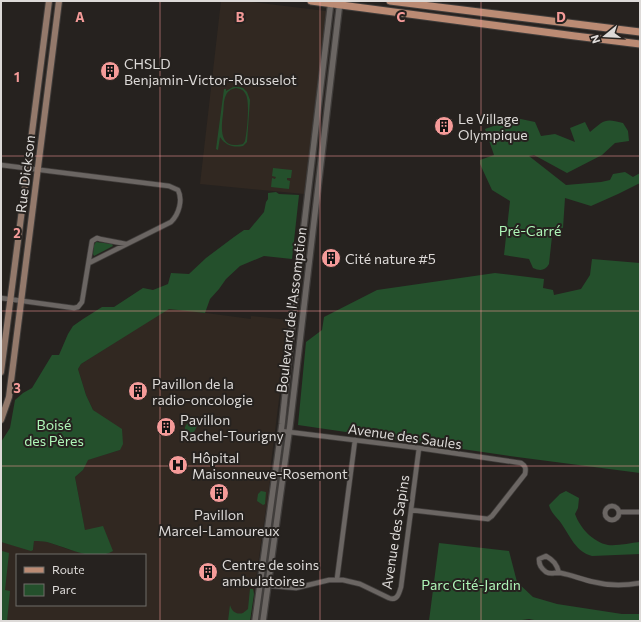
<svg xmlns="http://www.w3.org/2000/svg" width="641" height="622" viewBox="0 0 641 622" font-family="Commissioner,sans-serif">
	<rect width="100%" height="100%" fill="#26221f"/>
	<path fill="#312821" d="M 221,1 L 243,1 L 326,11 L 304,194 L 200,184 Z
		M 169,308 L 251,319 L 251,316 L 289,320 L 270,471 L 271,473 L 250,621 L 1,621 L 1,542 L 33,550 L 34,541 L 45,541 L 70,550 L 101,555 L 17,555 L 17,605 L 145,605 L 145,555 L 104,555 L 109,554 L 85,531 L 75,477 L 83,470 L 87,460 L 120,450 L 98,414 L 93,410 L 86,395 L 78,369 L 81,364 Z"/>
	<path fill="#24502c" fill-rule="evenodd" d="M 235,86 L 243,88 L 247,92 L 250,100 L 247,142 L 243,146 C 233,148 225,145 220,137 L 218,150 L 216,149 L 224,89 L 226,89 L 226,91 ZM 236,88 C 241,89 244,90 246,95 C 250,102 247,132 245,141 L 243,144 C 219,150 221,129 223,114 C 224,108 223,101 226,95 C 228,91 231,89 236,88 Z
		M 516,118 L 535,122 L 541,136 L 555,134 L 575,142 L 570,128 L 585,122 L 590,132 C 604,120 605,118 623,123 L 628,131 L 629,141 L 615,143 L 602,155 L 567,173 L 534,155 L 529,156 L 566,185 L 601,182 L 610,180 L 613,174 L 625,172 L 633,177 L 640,173 L 640,183 L 618,194 L 591,206 L 565,198 L 563,228 L 553,227 L 549,264 C 545,271 540,271 533,268 L 529,259 L 504,255 L 510,201 L 492,190 L 480,164 L 480,160 L 494,155 L 485,129 Z
		M 273,168 L 292,170 L 291,178 L 287,178 L 287,180 L 290,181 L 289,189 L 271,187 L 272,178 L 275,179 L 276,177 L 272,176 Z
		M 276,192 L 279,194 L 299,195 L 292,259 L 264,256 L 240,266 L 226,279 L 219,289 L 210,299 L 205,313 L 169,309 L 81,364 L 78,369 L 86,395 L 93,410 L 122,429 L 123,444 L 120,450 L 88,460 L 83,470 L 75,477 L 85,530 L 103,526 L 113,551 C 93,563 67,547 47,542 C 43,541 38,541 34,541 L 33,550 L 31,551 L 1,542 L 1,442 L 10,428 L 15,400 L 23,393 L 32,388 L 52,355 L 59,355 L 68,334 L 73,326 L 83,319 L 102,307 L 114,307 L 143,288 L 153,290 L 168,284 L 171,273 L 189,274 L 206,258 L 234,237 L 244,230 L 249,230 L 264,212 L 266,202 L 268,199 L 268,193 Z
		M 96,242 L 112,244 L 113,246 L 94,256 L 93,254 L 94,245 Z
		M 592,259 L 640,263 L 640,473 L 517,457 L 298,425 L 306,342 L 322,330 L 324,317 L 377,290 L 495,273 L 544,279 L 543,288 L 553,290 L 554,295 L 581,289 L 590,275 Z
		M 188,423 L 195,423 L 197,425 C 196,430 193,435 187,434 C 184,431 184,426 188,423 Z
		M 261,491 L 266,492 L 265,504 L 263,505 L 257,501 L 258,494 Z
		M 566,491 L 579,498 L 578,508 L 575,514 C 580,528 593,542 608,545 C 618,546 630,543 640,542 L 640,554 L 592,556 C 576,552 570,536 561,523 C 556,516 551,513 549,505 L 560,494 Z
		M 439,543 L 509,551 L 517,582 L 533,597 L 557,604 L 622,614 L 640,614 L 640,621 L 539,621 L 529,619 L 515,621 L 429,621 Z
		M 2,551 L 9,553 L 5,590 L 10,591 L 7,621 L 1,621 Z
		M 250,589 L 253,589 L 254,594 L 250,621 L 228,621 L 230,605 C 232,612 237,615 243,613 L 248,609 Z"/>
	<g fill="none" stroke-linecap="round" stroke-linejoin="round">
		<g stroke="#403d3b" stroke-width="6">
			<path id="minor" d="M 1,165 L 169,186 L 178,190 C 183,200 179,214 171,222 L 89,263
				M 1,298 L 74,308 L 78,307 L 82,302 L 92,241 L 97,238 L 100,239 L 126,244
				M 281,431 L 419,448 L 521,463 C 526,466 526,469 525,474 L 492,516 L 488,519 L 411,510
				M605 513a7 7 0 1 1 14 0a7 7 0 1 1-14 0Z
				M 619,512 L 640,512
				M 559,573 C 557,564 553,560 546,556 L 539,559 C 539,565 541,568 546,572 C 551,575 555,572 561,573 C 572,575 583,580 594,582 C 609,586 624,586 640,583
				M 337,579 L 355,440
				M 260,585 L 296,588 L 329,580 L 343,580 L 360,584 L 389,598 C 397,601 399,594 401,587 L 419,448"/>
		</g>
		<g stroke="#403d3b" stroke-width="8">
			<path id="tertiary" d="M 255,621 L 282,424 L 295,301 L 331,1
				M 263,621 L 290,425 L 340,1"/>
		</g>
		<g stroke="#403d3b" stroke-width="8">
			<path id="secondary" d="M 1,372 L 49,1
				M 1,420 L 9,397 L 59,1"/>
		</g>
		<g stroke="#403d3b" stroke-width="9">
			<path id="primary" d="M 311,1 L 575,36 L 640,44
				M 390,1 L 640,32"/>
		</g>
		<use href="#minor" stroke="#6b6663" stroke-width="4.5"/>
		<use href="#tertiary" stroke="#6b6663" stroke-width="5.5"/>
		<use href="#secondary" stroke="#93796b" stroke-width="6"/>
		<use href="#primary" stroke="#bb8b74" stroke-width="7"/>
	</g>
	<path fill="none" stroke="#f59b99" stroke-width="1" stroke-opacity="0.55" d="M 160,1 L 160,621M 320,1 L 320,621M 481,1 L 481,621M 1,156 L 640,156M 1,311 L 640,311M 1,466 L 640,466"/>
	<defs>
		<g id="building-disc" transform="scale(1)"><circle r="9.5" fill="#f59b99" stroke="#26221f"/><path d="M-4-6H4V6H1V3H-1V6H-4ZM-2.5-4.3h1.7v1.8h-1.7ZM.8-4.3h1.7v1.8H.8ZM-2.5-1h1.7V.8h-1.7ZM.8-1h1.7V.8H.8Z" fill="#111"/></g>
		<g id="hospital-disc" transform="scale(1)"><circle r="9.5" fill="#f59b99" stroke="#26221f"/><path d="M-5-5h3v3.5h4V-5h3V5h-3V1.5h-4V5h-3Z" fill="#111"/></g>
	</defs>
	<g fill-rule="evenodd">
		<use href="#building-disc" x="110" y="71"/>
		<use href="#building-disc" x="444" y="126"/>
		<use href="#building-disc" x="331" y="258"/>
		<use href="#building-disc" x="138" y="391"/>
		<use href="#building-disc" x="166" y="427"/>
		<use href="#hospital-disc" x="178" y="465"/>
		<use href="#building-disc" x="219" y="493"/>
		<use href="#building-disc" x="208" y="572"/>
	</g>
	<g text-anchor="middle" dominant-baseline="central" stroke-width="4" stroke-linejoin="round" paint-order="stroke">
		<g font-size="14" fill="#dddad8" stroke="#26221f" text-anchor="start">
			<text x="124" y="63">CHSLD<tspan x="124" dy="16">Benjamin-Victor-Rousselot</tspan></text>
			<text x="458" y="118">Le Village<tspan x="458" dy="16">Olympique</tspan></text>
			<text x="345" y="258">Cité nature #5</text>
			<text x="152" y="383">Pavillon de la<tspan x="152" dy="16">radio-oncologie</tspan></text>
			<text x="180" y="419">Pavillon<tspan x="180" dy="16">Rachel-Tourigny</tspan></text>
			<text x="192" y="457">Hôpital<tspan x="192" dy="16">Maisonneuve-Rosemont</tspan></text>
			<text x="219" y="514" text-anchor="middle">Pavillon<tspan x="219" dy="16">Marcel-Lamoureux</tspan></text>
			<text x="222" y="564">Centre de soins<tspan x="222" dy="16">ambulatoires</tspan></text>
		</g>
		<g font-size="14" fill="#dddad8" stroke="#26221f">
			<text transform="translate(25 174) rotate(-83)">Rue Dickson</text>
			<text transform="translate(291 310) rotate(-83)">Boulevard de l'Assomption</text>
			<text transform="translate(405 436) rotate(8)">Avenue des Saules</text>
			<text transform="translate(395 532) rotate(-81)">Avenue des Sapins</text>
		</g>
		<g font-size="14" fill="#aef5b7" stroke="#26221f">
			<text x="530" y="230">Pré-Carré</text>
			<text x="54" y="424">Boisé<tspan x="54" dy="16">des Pères</tspan></text>
			<text x="471" y="584">Parc Cité-Jardin</text>
		</g>
	</g>
	<g font-size="13" text-anchor="middle" font-weight="bold" fill="#f59b99" stroke="#26221f" stroke-width="4" stroke-linejoin="round" paint-order="stroke">
		<text x="80" y="22">A</text>
		<text x="240" y="22">B</text>
		<text x="401" y="22">C</text>
		<text x="561" y="22">D</text>
		<text x="17" y="82">1</text>
		<text x="17" y="238">2</text>
		<text x="17" y="393">3</text>
	</g>
	<rect width="641" height="622" fill="none" stroke="#dddad8" stroke-width="4"/>
	<rect x="16" y="554" width="130" height="52" fill="#26221f" stroke="#6f6c69"/>
	<rect x="24" y="567" width="20" height="6" fill="#bb8b74" stroke="#6f6c69"/>
	<text x="52" y="574" font-size="12" fill="#dddad8">Route</text>
	<rect x="24" y="584" width="20" height="12" fill="#24502c" stroke="#6f6c69"/>
	<text x="52" y="594" font-size="12" fill="#dddad8">Parc</text>
	<g transform="translate(605 36) rotate(252)" stroke="#26221f" stroke-width="3" paint-order="stroke">
	<path d="M0-3L7 15L0 10L-7 15Z" fill="#dddad8"/>
	<text y="-6" font-size="11" font-weight="bold" text-anchor="middle" fill="#dddad8">N</text>
	</g>
</svg>
